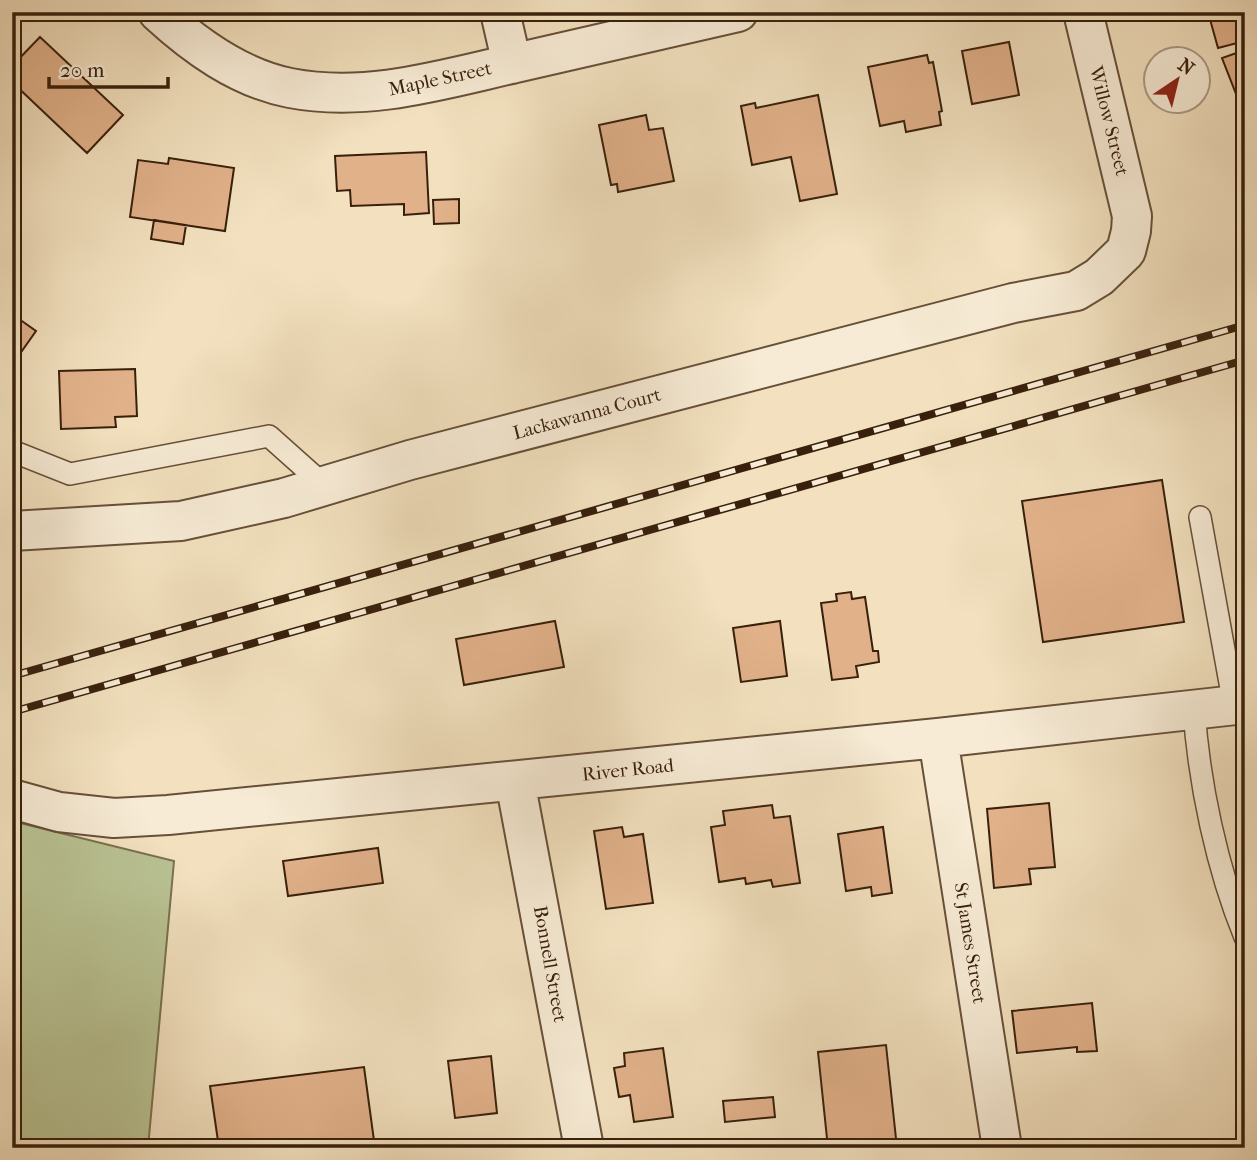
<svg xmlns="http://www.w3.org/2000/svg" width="1257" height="1160" viewBox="0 0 1257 1160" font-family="'IM FELL French Canon',serif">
	<rect width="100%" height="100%" fill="#f2e0be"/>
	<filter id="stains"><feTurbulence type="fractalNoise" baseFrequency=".00286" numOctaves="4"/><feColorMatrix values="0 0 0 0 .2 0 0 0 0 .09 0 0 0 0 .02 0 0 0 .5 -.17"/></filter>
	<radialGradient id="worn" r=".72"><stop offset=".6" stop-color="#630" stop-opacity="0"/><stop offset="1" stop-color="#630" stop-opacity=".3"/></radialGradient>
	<path fill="#b9c293" stroke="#797150" stroke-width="2" d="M 12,821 L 174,861 L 148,1148 L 12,1148 Z"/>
	<path fill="#e1b18a" stroke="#39200c" stroke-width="2" d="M 1208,12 L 1245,12 L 1245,41 L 1218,48 Z
		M 40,37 L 123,115 L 87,153 L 12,82 L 12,66 Z
		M 1009,42 L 1019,95 L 972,104 L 962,51 Z
		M 1245,50 L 1245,117 L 1222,58 Z
		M 927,55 L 929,63 L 933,62 L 942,111 L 939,112 L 941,125 L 906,132 L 904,121 L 880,126 L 868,67 Z
		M 818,95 L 837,194 L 800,201 L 791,157 L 752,165 L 741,106 L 755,103 L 756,108 Z
		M 646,115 L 649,130 L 663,128 L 674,181 L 618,192 L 617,184 L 611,185 L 599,125 Z
		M 426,152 L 429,213 L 404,215 L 404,204 L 351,206 L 350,190 L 337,191 L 335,156 Z
		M 169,158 L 234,168 L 225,231 L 130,217 L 138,160 L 168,164 Z
		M 459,199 L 459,223 L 434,224 L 433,200 Z
		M 154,220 L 186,225 L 183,244 L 151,239 Z
		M 12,314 L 36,331 L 12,365 Z
		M 135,369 L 137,416 L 115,417 L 116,427 L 61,429 L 59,371 Z
		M 1162,480 L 1184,622 L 1043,642 L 1022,501 Z
		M 851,592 L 852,599 L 865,597 L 873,651 L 878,651 L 879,662 L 856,666 L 858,677 L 832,680 L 821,603 L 837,601 L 836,594 Z
		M 555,621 L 564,667 L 464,685 L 456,639 Z
		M 780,621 L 787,676 L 741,682 L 733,628 Z
		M 1049,803 L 1055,867 L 1029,869 L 1031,884 L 994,888 L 987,809 Z
		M 772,805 L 774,818 L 790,816 L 800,883 L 773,887 L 771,880 L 746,884 L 745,878 L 719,882 L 711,827 L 725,825 L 723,811 Z
		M 622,827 L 624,837 L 643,834 L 653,903 L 606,909 L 594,831 Z
		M 883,827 L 892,893 L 872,896 L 871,887 L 846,891 L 838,834 Z
		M 378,848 L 383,883 L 288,896 L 283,861 Z
		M 1092,1003 L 1097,1051 L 1077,1052 L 1077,1047 L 1017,1053 L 1012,1011 Z
		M 886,1045 L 897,1148 L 828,1148 L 818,1052 Z
		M 663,1048 L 673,1117 L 634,1122 L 630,1095 L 619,1097 L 614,1068 L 625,1066 L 624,1053 Z
		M 491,1056 L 497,1113 L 455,1118 L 448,1061 Z
		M 364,1067 L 375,1148 L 219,1148 L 210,1086 Z
		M 773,1097 L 775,1117 L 725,1122 L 723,1101 Z"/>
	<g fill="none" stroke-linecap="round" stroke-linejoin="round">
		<g stroke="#675038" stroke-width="24">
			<path id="service" d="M 12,451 L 70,474 L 269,436 L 325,486
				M 1200,517 L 1234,705
				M 1194,710 C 1199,783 1217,869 1245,937"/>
		</g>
		<g stroke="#675038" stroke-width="42">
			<path id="minor" d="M 158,12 C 195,46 239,78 290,88 C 368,103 444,79 520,62 C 593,45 666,29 738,12
				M 500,12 L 512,64
				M 12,531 L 181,521 L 284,498 L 410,460 L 1013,303 L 1076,291 L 1099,277 L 1126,251 L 1131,231 L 1132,216 L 1083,12
				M 938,738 L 1002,1148
				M 515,781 L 584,1148
				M 12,799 L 59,812 L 114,818 L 168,815 L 938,738 L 1245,704"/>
		</g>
		<use href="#service" stroke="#f7ebd5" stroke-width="21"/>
		<use href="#minor" stroke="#f7ebd5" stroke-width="38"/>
		<g stroke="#39200c" stroke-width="8">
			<path id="rail" d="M 12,676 L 1245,325
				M 12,712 L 1245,360"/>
		</g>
		<use href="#rail" stroke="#f7ebd5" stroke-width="5" stroke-dasharray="16" stroke-linecap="butt"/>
	</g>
	<g text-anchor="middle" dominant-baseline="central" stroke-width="5" stroke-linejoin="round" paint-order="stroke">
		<g font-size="19" fill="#39200c" stroke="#f7ebd5">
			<text transform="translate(440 79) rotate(-12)">Maple Street</text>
			<text transform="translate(1109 121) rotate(76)">Willow Street</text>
			<text transform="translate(587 414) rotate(-15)">Lackawanna Court</text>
			<text transform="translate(628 770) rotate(-6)">River Road</text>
			<text transform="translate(970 943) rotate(81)">St James Street</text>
			<text transform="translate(550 964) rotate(80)">Bonnell Street</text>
		</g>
	</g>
	<rect width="1257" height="1160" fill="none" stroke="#f2e0be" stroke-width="42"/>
	<rect x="14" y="14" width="1229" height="1132" fill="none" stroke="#39200c" stroke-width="3.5"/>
	<rect x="21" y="21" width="1215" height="1118" fill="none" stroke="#39200c" stroke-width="2"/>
	<g transform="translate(1177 80) rotate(35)"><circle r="33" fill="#f7ebd5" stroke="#ab9a85" stroke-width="2"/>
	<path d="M0-5L12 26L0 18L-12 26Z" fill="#8f2418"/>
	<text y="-10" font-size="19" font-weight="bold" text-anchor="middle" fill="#39200c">N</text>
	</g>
	<path d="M49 77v10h119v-10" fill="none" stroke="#39200c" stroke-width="3.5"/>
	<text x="60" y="77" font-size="21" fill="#39200c" stroke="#f7ebd5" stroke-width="5" paint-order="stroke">20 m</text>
	<rect width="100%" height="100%" filter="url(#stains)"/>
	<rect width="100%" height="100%" fill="url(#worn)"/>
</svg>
